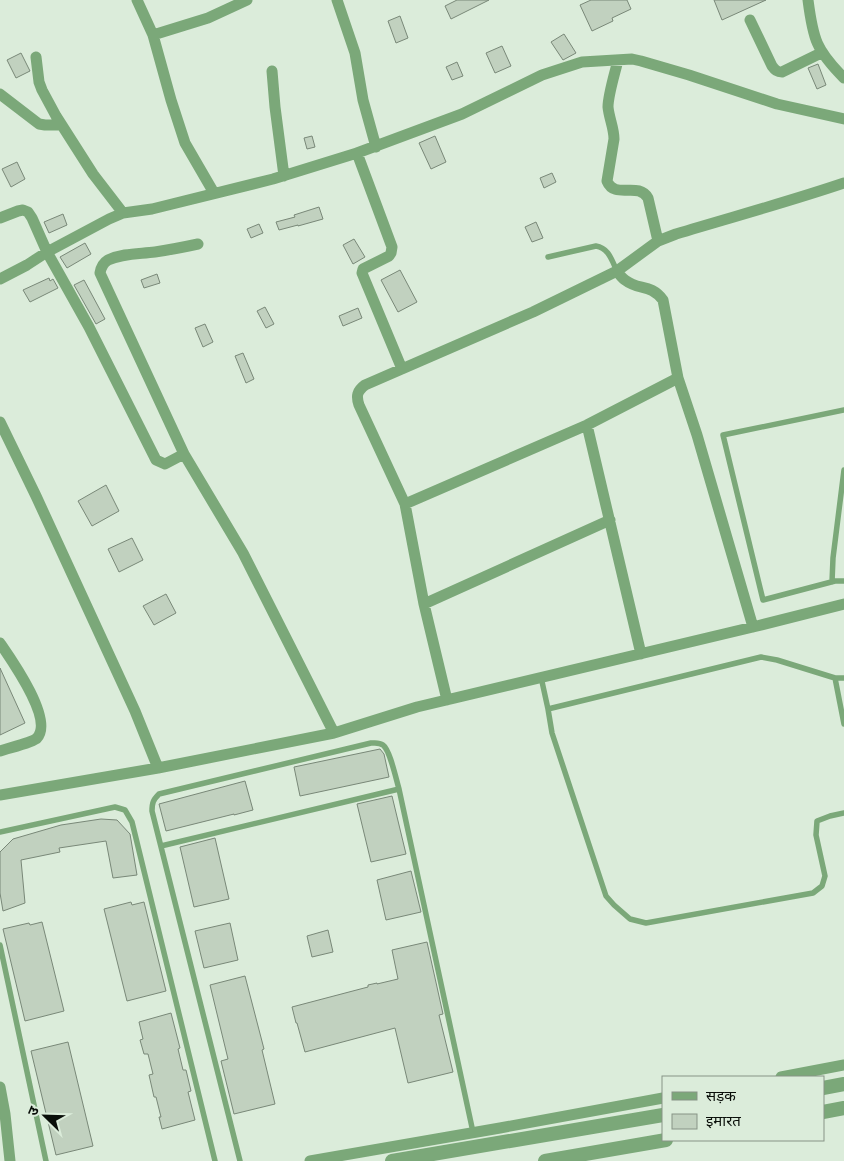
<svg xmlns="http://www.w3.org/2000/svg" width="844" height="1161" viewBox="0 0 844 1161" font-family="'Asap Condensed','Noto Sans Devanagari',sans-serif">
	<rect width="100%" height="100%" fill="#dbecda"/>
	<path fill="#c1d1bf" stroke="#798878" d="M 457,0 L 489,0 L 451,19 L 445,6 Z
		M 591,0 L 627,0 L 631,9 L 612,18 L 613,21 L 592,31 L 580,5 Z
		M 714,0 L 766,0 L 722,20 Z
		M 400,16 L 408,38 L 396,43 L 388,21 Z
		M 564,34 L 576,53 L 563,60 L 551,42 Z
		M 502,46 L 511,66 L 495,73 L 486,53 Z
		M 21,53 L 30,71 L 16,78 L 7,60 Z
		M 457,62 L 463,76 L 452,80 L 446,67 Z
		M 818,64 L 826,85 L 817,89 L 808,68 Z
		M 312,136 L 315,147 L 307,149 L 304,138 Z
		M 435,136 L 446,162 L 431,169 L 419,143 Z
		M 17,162 L 25,179 L 11,187 L 2,169 Z
		M 552,173 L 556,182 L 544,188 L 540,178 Z
		M 319,207 L 323,219 L 298,226 L 298,225 L 279,230 L 276,222 L 295,217 L 294,215 Z
		M 63,214 L 67,225 L 49,233 L 44,222 Z
		M 536,222 L 543,238 L 532,242 L 525,227 Z
		M 259,224 L 263,233 L 251,238 L 247,229 Z
		M 354,239 L 365,257 L 353,264 L 343,245 Z
		M 85,243 L 91,254 L 67,268 L 60,257 Z
		M 400,270 L 417,302 L 398,312 L 381,280 Z
		M 157,274 L 160,283 L 144,288 L 141,280 Z
		M 49,278 L 50,281 L 53,279 L 58,288 L 30,302 L 23,290 Z
		M 84,280 L 105,319 L 96,324 L 74,285 Z
		M 265,307 L 274,324 L 266,328 L 257,311 Z
		M 358,308 L 362,318 L 343,326 L 339,316 Z
		M 205,324 L 213,342 L 203,347 L 195,328 Z
		M 243,353 L 254,379 L 246,383 L 235,356 Z
		M 106,485 L 119,511 L 92,526 L 78,501 Z
		M 132,538 L 143,560 L 119,572 L 108,549 Z
		M 166,594 L 176,613 L 154,625 L 143,606 Z
		M 0,668 L 25,723 L 0,735 Z
		M 380,749 L 384,754 L 389,777 L 300,796 L 294,767 Z
		M 245,781 L 253,810 L 234,815 L 234,814 L 166,831 L 159,804 Z
		M 392,796 L 406,854 L 371,862 L 357,804 Z
		M 101,819 L 117,820 L 130,834 L 137,875 L 113,878 L 106,841 L 59,848 L 60,852 L 21,860 L 25,903 L 3,911 L 0,893 L 0,852 L 13,839 L 61,825 Z
		M 215,838 L 229,899 L 194,907 L 180,847 Z
		M 411,871 L 421,912 L 386,920 L 377,880 Z
		M 131,902 L 132,905 L 144,902 L 166,991 L 127,1001 L 104,909 Z
		M 42,922 L 64,1011 L 25,1021 L 3,929 L 29,923 L 30,925 Z
		M 230,923 L 238,960 L 204,968 L 195,931 Z
		M 328,930 L 333,952 L 312,957 L 307,936 Z
		M 427,942 L 443,1014 L 439,1015 L 453,1072 L 408,1083 L 395,1028 L 305,1052 L 297,1023 L 296,1023 L 292,1007 L 368,987 L 368,985 L 377,983 L 377,984 L 398,979 L 392,950 Z
		M 245,976 L 264,1049 L 262,1050 L 275,1104 L 234,1114 L 221,1061 L 228,1059 L 210,985 Z
		M 171,1013 L 180,1048 L 178,1049 L 183,1070 L 186,1070 L 191,1091 L 188,1092 L 195,1120 L 162,1129 L 159,1117 L 161,1117 L 156,1097 L 154,1097 L 149,1075 L 153,1074 L 148,1054 L 144,1054 L 140,1040 L 143,1039 L 139,1022 Z
		M 68,1042 L 93,1146 L 56,1155 L 31,1051 Z"/>
	<g fill="none" stroke-linecap="round" stroke-linejoin="round">
		<path stroke="#7ba879" stroke-width="5.5" d="M 548,257 L 596,246 C 609,248 612,261 617,271
			M 844,410 L 723,435 L 763,600 L 835,581 L 844,581
			M 832,582 L 833,558 L 844,470
			M 541,677 L 548,709
			M 835,678 L 844,724
			M 844,678 L 835,678 L 777,660 L 761,657 L 548,709 L 552,733 L 606,896 L 614,905 L 630,919 L 646,923 L 813,893 L 822,886 L 825,876 L 816,835 L 817,821 L 830,816 L 844,813
			M 0,832 L 115,807 L 125,810 L 132,822 L 215,1161
			M 161,846 L 399,789
			M 0,945 L 46,1161
			M 240,1161 L 152,811 C 152,803 153,800 159,794 L 371,743 C 375,743 379,742 383,745 C 390,750 396,779 399,789 L 473,1132"/>
		<path stroke="#7ba879" stroke-width="11" d="M 137,0 L 153,35 L 171,100 L 185,143 L 214,193
			M 337,0 L 355,53 L 363,100 L 376,147
			M 808,0 C 813,39 816,50 844,78
			M 750,20 L 772,66 C 775,70 777,72 782,72 L 821,53
			M 153,35 L 208,18 L 247,0
			M 36,57 L 39,82 L 42,90 L 56,116 L 93,174 L 123,213
			M 618,60 C 615,73 608,95 608,107 C 609,118 614,128 614,139 L 607,181 C 615,200 638,181 648,198 L 658,241
			M 272,71 L 275,107 L 284,176
			M 0,94 L 39,124 L 45,125 L 61,125
			M 357,153 L 392,247 L 391,253 L 389,256 L 363,269 L 362,273 L 402,369
			M 0,218 L 18,211 L 23,210 L 28,212 L 32,218 L 47,252 L 89,327 L 156,460 L 165,464 L 184,454
			M 198,244 C 184,247 169,250 155,252 C 139,254 123,253 108,260 C 103,263 101,267 100,273 L 184,454 L 243,553 L 334,733 L 417,707 L 753,627 L 844,604
			M 617,271 C 619,274 622,278 625,280 C 639,291 650,283 663,300 L 678,378 L 697,435 L 753,627
			M 0,279 L 27,265 L 47,252 L 109,219 L 123,213 L 152,209 L 273,179 L 357,153 L 462,114 L 542,75 L 582,62 L 632,59 L 641,61 L 689,75 L 777,104 L 844,119
			M 0,422 L 36,496 L 135,711 L 158,768 L 0,795
			M 587,425 L 641,654
			M 405,504 L 587,425 L 678,378
			M 424,604 L 610,520
			M 0,643 C 11,659 54,720 37,738 C 32,743 8,748 0,751
			M 447,700 L 424,604 L 405,504 L 359,405 C 356,396 357,391 365,385 L 533,312 L 617,271 L 658,241 L 676,234 C 732,217 788,202 844,183
			M 158,768 L 334,733
			M 781,1077 L 844,1065
			M 0,1087 L 5,1114 L 10,1161
			M 310,1161 L 500,1128 L 663,1098"/>
		<path stroke="#7ba879" stroke-width="14" d="M 823,1088 L 844,1084
			M 823,1112 L 844,1108
			M 392,1161 L 663,1115
			M 545,1161 L 666,1140"/>
	</g>
	<rect x="662" y="1076" width="162" height="65" fill="#dbecda" stroke="#879386"/>
	<rect x="672" y="1092" width="25" height="8" fill="#7ba879" stroke="#879386"/>
	<text x="706" y="1101" font-size="15" fill="#090e09">सड़क</text>
	<rect x="672" y="1114" width="25" height="15" fill="#c1d1bf" stroke="#879386"/>
	<text x="706" y="1126" font-size="15" fill="#090e09">इमारत</text>
	<g transform="translate(45 1116) rotate(293)" stroke="#dbecda" stroke-width="4" paint-order="stroke">
	<path d="M0-4L9 19L0 12L-9 19Z" fill="#090e09"/>
	<text y="-8" font-size="14" font-weight="bold" text-anchor="middle" fill="#090e09">उ</text>
	</g>
</svg>
